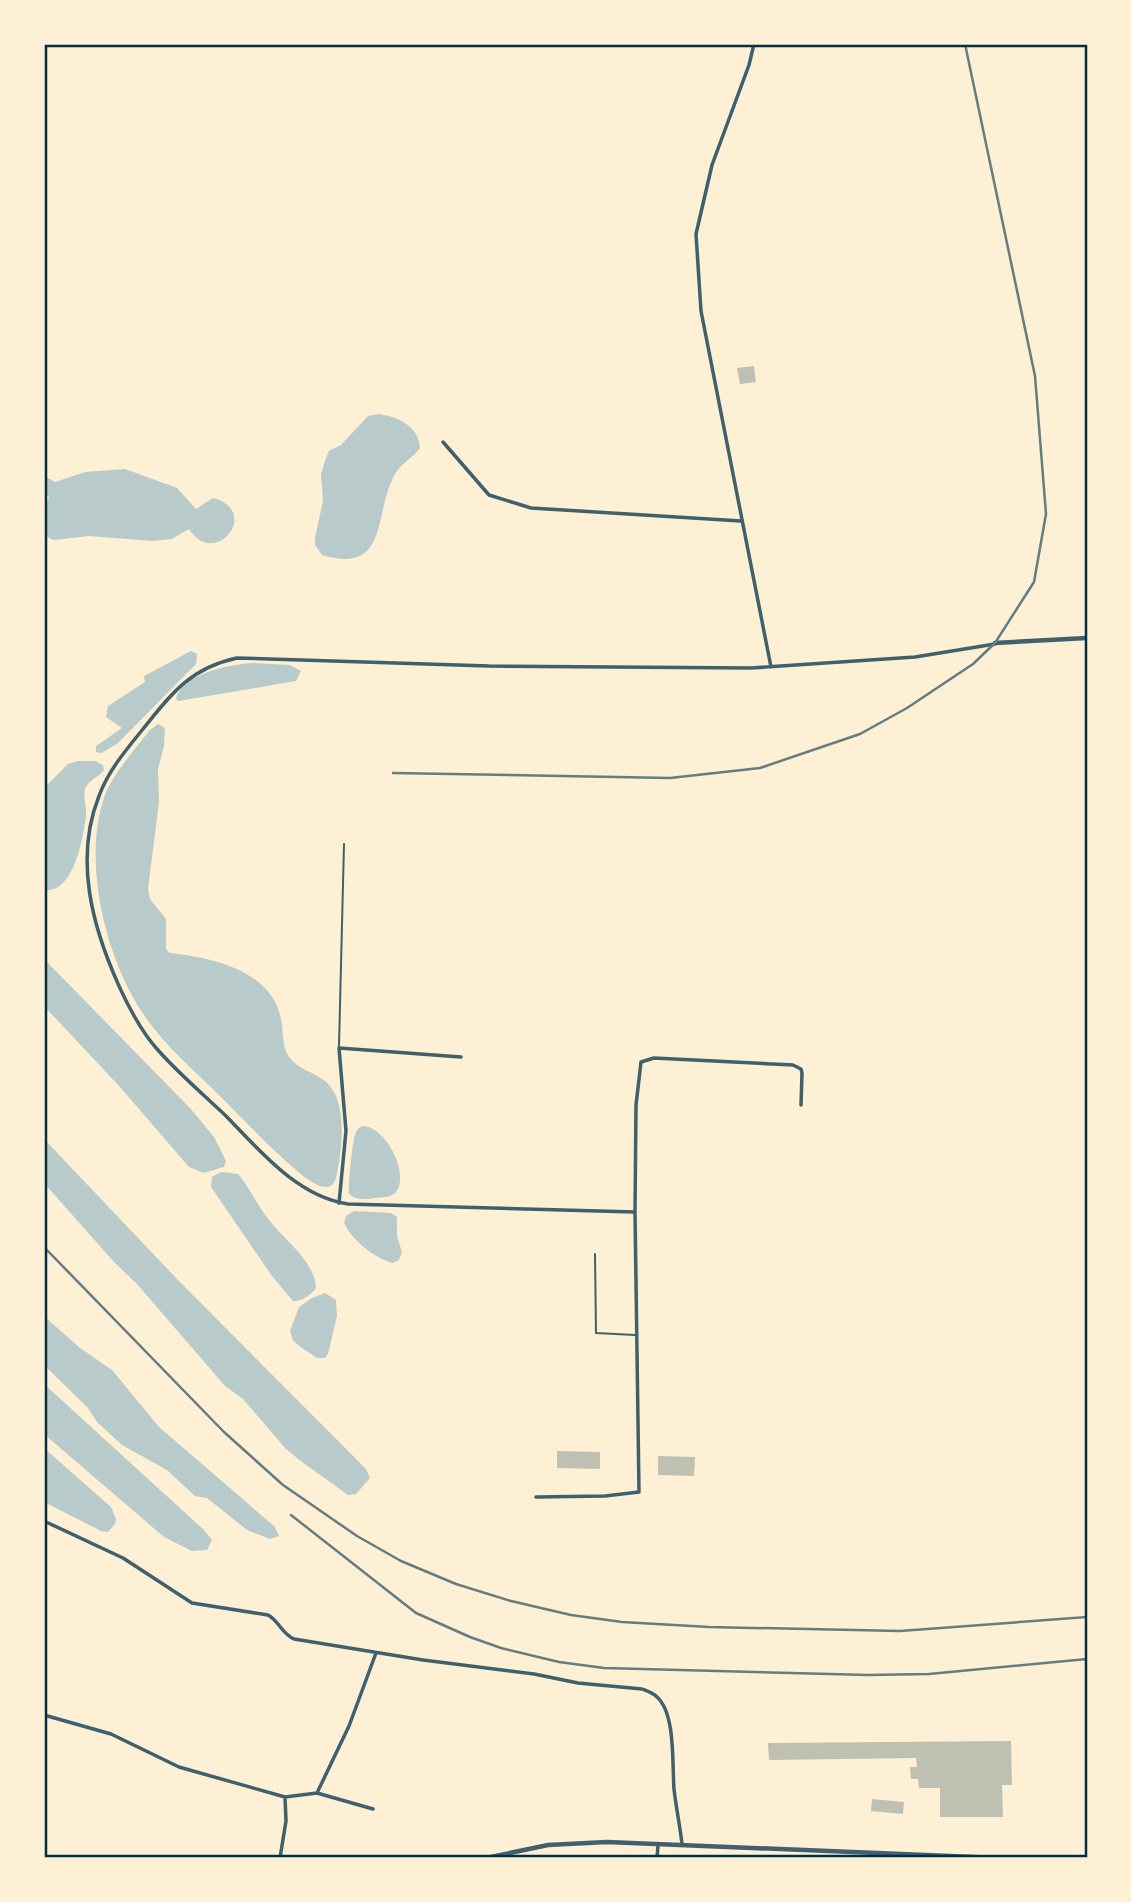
<svg xmlns="http://www.w3.org/2000/svg" width="1131" height="1902" viewBox="0 0 1131 1902" font-family="'DM Sans',sans-serif">
	<rect width="100%" height="100%" fill="#fdf0d5"/>
	<path fill="#b9caca" d="M 379,414 C 398,417 419,426 420,448 C 414,457 403,462 397,471 C 372,508 392,576 322,555 L 315,545 L 315,538 L 323,501 L 321,474 L 326,458 L 329,451 L 341,445 L 368,416 Z
		M 125,469 L 177,488 L 196,509 L 213,498 C 262,511 215,570 189,529 L 172,539 L 152,541 L 89,536 L 53,540 L 44,535 L 44,512 L 49,497 L 44,493 L 44,476 L 55,482 L 85,472 Z
		M 191,651 L 197,654 L 196,664 L 118,743 L 102,753 L 96,752 L 96,746 L 122,728 L 106,717 L 108,706 L 145,682 L 144,676 L 148,674 Z
		M 254,663 L 290,665 L 301,671 L 296,681 L 179,701 L 176,699 C 182,673 231,664 254,663 Z
		M 158,724 L 165,728 L 164,746 L 158,769 L 159,802 L 148,889 L 150,899 L 166,919 L 166,949 L 170,953 C 210,957 269,970 280,1015 C 284,1028 281,1045 289,1057 C 297,1069 314,1072 325,1081 C 349,1101 342,1151 336,1178 C 331,1196 312,1183 302,1175 C 274,1152 248,1124 222,1098 C 196,1072 167,1048 146,1018 C 106,962 81,861 105,795 C 113,774 135,749 150,730 Z
		M 78,761 L 95,761 L 103,765 L 104,770 C 99,777 88,780 85,789 C 83,798 87,808 86,816 C 83,838 74,894 44,890 L 44,788 L 68,764 Z
		M 44,959 L 190,1108 L 214,1137 L 226,1161 L 224,1167 L 204,1173 L 189,1167 L 120,1087 L 44,1006 Z
		M 362,1126 C 386,1126 410,1174 396,1192 C 391,1198 383,1197 375,1198 C 366,1199 357,1201 349,1194 C 348,1185 352,1144 355,1135 C 357,1129 358,1129 362,1126 Z
		M 44,1139 L 177,1279 L 366,1469 L 370,1478 L 356,1494 L 348,1495 L 298,1459 L 285,1448 L 243,1399 L 225,1386 L 137,1284 L 114,1262 L 44,1183 Z
		M 221,1172 L 238,1174 C 250,1188 257,1205 269,1220 C 284,1240 315,1261 316,1288 C 311,1295 301,1302 293,1301 L 272,1276 L 211,1187 L 212,1177 Z
		M 354,1211 L 391,1213 L 397,1217 L 397,1236 L 402,1252 L 399,1260 L 393,1263 C 374,1258 352,1240 344,1223 L 346,1216 Z
		M 325,1293 L 336,1300 L 337,1316 L 328,1354 L 325,1358 L 317,1358 L 299,1346 L 293,1340 L 290,1331 L 299,1307 L 312,1298 Z
		M 44,1316 L 80,1348 L 112,1370 L 159,1427 L 275,1527 L 279,1536 L 270,1539 L 247,1530 L 207,1498 L 195,1496 L 167,1470 L 122,1445 L 97,1422 L 88,1408 L 44,1365 Z
		M 44,1384 L 204,1530 L 212,1540 L 207,1550 L 192,1551 L 164,1537 L 44,1434 Z
		M 44,1448 L 111,1507 L 116,1519 L 115,1524 L 108,1532 L 101,1531 L 44,1502 Z"/>
	<path fill="#bec0b2" d="M 754,366 L 756,382 L 740,384 L 737,368 Z
		M 557,1451 L 600,1452 L 600,1469 L 557,1468 Z
		M 658,1456 L 695,1457 L 694,1476 L 658,1475 Z
		M 1011,1741 L 1012,1785 L 1002,1785 L 1003,1817 L 940,1817 L 940,1788 L 919,1788 L 918,1779 L 911,1779 L 910,1767 L 917,1767 L 916,1758 L 769,1760 L 768,1743 Z
		M 872,1799 L 904,1802 L 903,1814 L 871,1811 Z"/>
	<g fill="none" stroke-linecap="round" stroke-linejoin="round">
		<path stroke="#3f606c" stroke-width="2" d="M 339,1046 L 344,844
			M 595,1254 L 596,1333 L 635,1335"/>
		<path stroke="#3f606c" stroke-width="3.5" d="M 754,44 L 749,65 L 712,165 L 696,234 L 701,311 L 771,667
			M 443,442 L 489,495 L 531,508 L 741,521
			M 339,1203 L 346,1131 L 339,1048 L 461,1057
			M 635,1212 L 348,1204 C 298,1197 260,1151 226,1116 C 203,1094 178,1073 157,1049 C 141,1031 129,1008 119,986 C 92,926 74,859 99,796 C 108,771 126,750 143,729 C 171,694 190,668 237,658 L 489,666 L 751,668 L 915,657 L 995,644
			M 536,1497 L 605,1496 L 639,1492 L 635,1212 L 636,1105 L 641,1062 L 654,1058 L 793,1065 L 801,1069 L 802,1073 L 801,1105
			M 44,1521 L 123,1558 L 192,1603 L 268,1615 C 279,1621 282,1634 294,1639 L 423,1660 L 534,1674 L 578,1683 L 642,1689 C 647,1691 653,1693 657,1697 C 676,1714 672,1765 674,1789 C 676,1807 680,1826 682,1844
			M 44,1715 L 111,1734 L 179,1767 L 285,1797 L 317,1793 L 373,1809
			M 317,1793 L 349,1726 L 376,1653
			M 280,1858 L 286,1821 L 285,1797
			M 657,1858 L 658,1845"/>
		<path stroke="#3f606c" stroke-width="4.5" d="M 995,643 L 1087,638
			M 486,1858 L 548,1845 L 607,1842 L 998,1858"/>
		<path stroke="#657d81" stroke-width="2.5" d="M 393,773 L 670,778 L 760,768 L 860,734 L 907,708 L 973,664 L 995,643 L 1034,582 L 1046,514 L 1035,376 L 965,44
			M 44,1247 L 224,1432 L 283,1485 L 357,1536 L 401,1561 L 456,1584 L 511,1601 L 571,1615 L 622,1622 L 709,1627 L 900,1631 L 1087,1617
			M 291,1515 L 416,1613 L 470,1637 L 501,1648 L 559,1662 L 604,1668 L 868,1675 L 929,1674 L 1087,1659"/>
	</g>
	<rect width="1131" height="1902" fill="none" stroke="#fdf0d5" stroke-width="91"/>
	<rect x="46" y="46" width="1040" height="1810" fill="none" stroke="#003049" stroke-width="2.5"/>
</svg>
